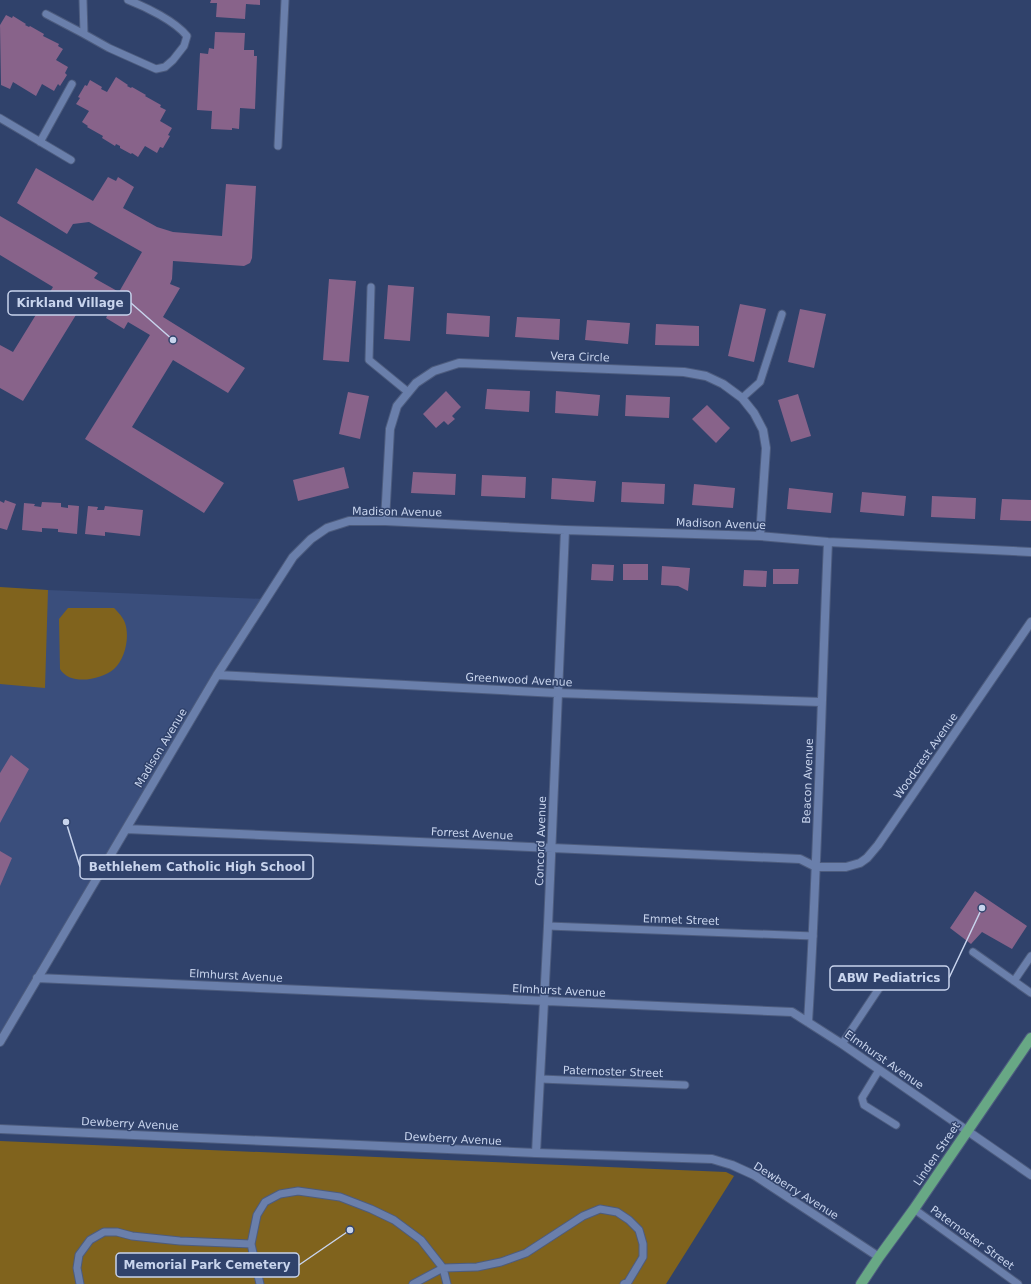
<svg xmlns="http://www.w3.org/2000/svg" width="1031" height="1284" viewBox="0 0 1031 1284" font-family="'DejaVu Sans',sans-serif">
	<rect width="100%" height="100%" fill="#30426b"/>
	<path fill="#3a4e7c" d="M 0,588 L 265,599 L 0,1046 Z"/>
	<path fill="#80631d" d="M 0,587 L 48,590 L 45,688 L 0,684 Z
		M 68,608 L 114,608 C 118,612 123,617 125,623 C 130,637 125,659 114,669 C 101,680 70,686 60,669 L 59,619 Z
		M 0,1141 L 726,1172 L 734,1176 L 666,1284 L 0,1284 Z"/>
	<path fill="#88638a" d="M 211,0 L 260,0 L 260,5 L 246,4 L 245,19 L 216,17 L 217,3 L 210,3 Z
		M 6,15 L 12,18 L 13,16 L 26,24 L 25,25 L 29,27 L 30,26 L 44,34 L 43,36 L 59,44 L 58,46 L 63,49 L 56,60 L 68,67 L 65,73 L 67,75 L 60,86 L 58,84 L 54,91 L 42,84 L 36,96 L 13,82 L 10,89 L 1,85 L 0,25 Z
		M 215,32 L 245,33 L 244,50 L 254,50 L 254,56 L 257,56 L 255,109 L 240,108 L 239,129 L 232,128 L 232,130 L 211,129 L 212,111 L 197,110 L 200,53 L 208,54 L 209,48 L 214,49 Z
		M 116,77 L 128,85 L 127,86 L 131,88 L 132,87 L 146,95 L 145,96 L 161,105 L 160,107 L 166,110 L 160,121 L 172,128 L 168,135 L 170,136 L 163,148 L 160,147 L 157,153 L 145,146 L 138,157 L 132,153 L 131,154 L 120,148 L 120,146 L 116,144 L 115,146 L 102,138 L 103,136 L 87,127 L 88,126 L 82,122 L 89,111 L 76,104 L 80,98 L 78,97 L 85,85 L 87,86 L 90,80 L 102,87 L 101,89 L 107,92 Z
		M 36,168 L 93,201 L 108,177 L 116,181 L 118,177 L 134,187 L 123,208 L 157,227 L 173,232 L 222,236 L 226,184 L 256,186 L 252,258 L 250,263 L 244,266 L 173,261 L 172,279 L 170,284 L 180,288 L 163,317 L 245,368 L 228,393 L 173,360 L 132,427 L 224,483 L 204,513 L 85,439 L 150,335 L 128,322 L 124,329 L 106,318 L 110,310 L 87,297 L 23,401 L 0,388 L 0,345 L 13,352 L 53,287 L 0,255 L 0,216 L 98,273 L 94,278 L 119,292 L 142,252 L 89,222 L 73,224 L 67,234 L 17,203 Z
		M 329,279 L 356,281 L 349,362 L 323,360 Z
		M 388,285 L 414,287 L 410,341 L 384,339 Z
		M 740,304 L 766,309 L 754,362 L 728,356 Z
		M 800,309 L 826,314 L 814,368 L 788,362 Z
		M 447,313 L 490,316 L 489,337 L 446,334 Z
		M 517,317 L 560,319 L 559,340 L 515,337 Z
		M 587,320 L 630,323 L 628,344 L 585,340 Z
		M 656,324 L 699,326 L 699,346 L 655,345 Z
		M 487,389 L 530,391 L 529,412 L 485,409 Z
		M 446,391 L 461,407 L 452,416 L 455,419 L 448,425 L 444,421 L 436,428 L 423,414 Z
		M 556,391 L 600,395 L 598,416 L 555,413 Z
		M 348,392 L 369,396 L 360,439 L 339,434 Z
		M 798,394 L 811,436 L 791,442 L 778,400 Z
		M 626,395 L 670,397 L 669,418 L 625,416 Z
		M 707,405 L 730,428 L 716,443 L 692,419 Z
		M 344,467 L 349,488 L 298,501 L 293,480 Z
		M 413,472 L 456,474 L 455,495 L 411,493 Z
		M 482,475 L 526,477 L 525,498 L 481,496 Z
		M 552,478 L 596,481 L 594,502 L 551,499 Z
		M 622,482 L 665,484 L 664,504 L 621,502 Z
		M 694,484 L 735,488 L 733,508 L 692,505 Z
		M 789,488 L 833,493 L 831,513 L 787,509 Z
		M 862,492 L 906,496 L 904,516 L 860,512 Z
		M 932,496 L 976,498 L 975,519 L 931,517 Z
		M 1002,499 L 1031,500 L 1031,521 L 1000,520 Z
		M 5,500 L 16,504 L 7,530 L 0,528 L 0,501 L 4,503 Z
		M 42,502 L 61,503 L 61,507 L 68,508 L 68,505 L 79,506 L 77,534 L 58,532 L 58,529 L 42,528 L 42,532 L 22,530 L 24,503 L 35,504 L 34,506 L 41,507 Z
		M 88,506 L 98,507 L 97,510 L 104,510 L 105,506 L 143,510 L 140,536 L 105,532 L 105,536 L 85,534 Z
		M 592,564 L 614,565 L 613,581 L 591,580 Z
		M 623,564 L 648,564 L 648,580 L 623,580 Z
		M 662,566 L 690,568 L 688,591 L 678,586 L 661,585 Z
		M 773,569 L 799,569 L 798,584 L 773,584 Z
		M 744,570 L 767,571 L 766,587 L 743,586 Z
		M 11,755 L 29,769 L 0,823 L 0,773 Z
		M 0,851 L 12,858 L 0,886 Z
		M 975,891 L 1027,926 L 1012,949 L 982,932 L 971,944 L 950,928 Z"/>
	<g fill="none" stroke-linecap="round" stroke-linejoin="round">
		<g stroke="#4d5c7e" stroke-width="9">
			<path id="service" d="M 83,0 L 84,34 L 109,48 L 156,69 L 165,67 L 173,60 L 184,46 L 187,36 C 175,21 146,7 128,0
				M 46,14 L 84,34
				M 0,118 L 71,160
				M 40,142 L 72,84
				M 278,146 L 285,0
				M 371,287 L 369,360 L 408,392
				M 742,398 L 760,382 L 782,314
				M 548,926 L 813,936
				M 973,952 L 1031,993
				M 1014,981 L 1031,956
				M 842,1044 L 890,972
				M 879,1070 L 862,1098 L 864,1105 L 896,1125
				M 541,1079 L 685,1085
				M 914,1209 L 1018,1284
				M 251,1244 L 257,1215 L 265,1202 L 280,1194 L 298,1191 L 340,1197 L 371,1209 L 394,1220 L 421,1240 L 443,1268 L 447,1284
				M 80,1284 L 77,1268 L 79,1255 L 90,1240 L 104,1232 L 117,1232 L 132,1236 L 180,1241 L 251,1244 L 260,1284
				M 413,1284 L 443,1268 L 477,1267 L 501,1262 L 526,1253 L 583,1216 L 600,1209 L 617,1212 L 629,1220 L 639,1230 L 643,1244 L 643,1257 L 628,1282 L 624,1284"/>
		</g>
		<g stroke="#4d5c7e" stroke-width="10">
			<path id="minor" d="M 385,521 L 390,429 L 397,406 L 416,383 L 434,371 L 459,363 L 684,372 L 706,376 L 723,384 L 742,398 L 754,413 L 763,430 L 766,448 L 760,536
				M 217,675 L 557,693 L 821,702
				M 126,829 L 800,859 L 816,867 L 846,867 L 860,863 L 867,858 L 878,845 L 1031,622
				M 37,978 L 792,1012 L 842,1044 L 1031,1175
				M 808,1022 C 818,862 821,702 828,542
				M 0,1042 L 217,675 L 293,557 L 311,539 L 327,528 L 349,521 L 385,521 L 565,530 L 760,536 L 828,542 L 1031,552
				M 536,1153 L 548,926 L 565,530"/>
		</g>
		<g stroke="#4d5c7e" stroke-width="10">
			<path id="tertiary" d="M 0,1129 L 536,1153 L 712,1159 L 732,1165 L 754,1175 L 879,1257"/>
		</g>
		<g stroke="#4d5c7e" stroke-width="12">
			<path id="primary" d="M 861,1284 L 879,1257 L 914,1209 L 1031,1038"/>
		</g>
		<use href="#service" stroke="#6a7fab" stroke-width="7"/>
		<use href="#minor" stroke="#6a7fab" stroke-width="8"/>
		<use href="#tertiary" stroke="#6a7fab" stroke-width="8"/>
		<use href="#primary" stroke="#68a885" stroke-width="10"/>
	</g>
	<g text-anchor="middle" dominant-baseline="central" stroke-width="3" stroke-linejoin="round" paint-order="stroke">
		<g font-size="11" fill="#c8d4ed" stroke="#30426b">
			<text transform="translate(580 357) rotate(2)">Vera Circle</text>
			<text transform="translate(397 512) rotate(1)">Madison Avenue</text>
			<text transform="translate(721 524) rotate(2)">Madison Avenue</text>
			<text transform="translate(519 680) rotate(3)">Greenwood Avenue</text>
			<text transform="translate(161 748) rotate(-59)">Madison Avenue</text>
			<text transform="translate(926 756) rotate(-55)">Woodcrest Avenue</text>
			<text transform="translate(808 781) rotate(-88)">Beacon Avenue</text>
			<text transform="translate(472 834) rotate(3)">Forrest Avenue</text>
			<text transform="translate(541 841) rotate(-88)">Concord Avenue</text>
			<text transform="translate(681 920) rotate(2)">Emmet Street</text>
			<text transform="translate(236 976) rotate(3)">Elmhurst Avenue</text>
			<text transform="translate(559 991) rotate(3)">Elmhurst Avenue</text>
			<text transform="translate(884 1060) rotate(35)">Elmhurst Avenue</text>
			<text transform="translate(613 1072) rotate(2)">Paternoster Street</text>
			<text transform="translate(130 1124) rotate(3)">Dewberry Avenue</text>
			<text transform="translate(453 1139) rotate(3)">Dewberry Avenue</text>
			<text transform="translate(937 1154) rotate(-56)">Linden Street</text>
			<text transform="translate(796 1191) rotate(32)">Dewberry Avenue</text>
			<text transform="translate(972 1238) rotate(36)">Paternoster Street</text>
		</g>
	</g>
	<path fill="none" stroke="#c8d4ed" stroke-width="1.5" d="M173 340L131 303M66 822L80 867M982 908L949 978M350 1230L299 1265"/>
	<g fill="#c8d4ed" stroke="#30426b" stroke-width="1.5">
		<circle cx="173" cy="340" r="4"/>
		<circle cx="66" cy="822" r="4"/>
		<circle cx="982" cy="908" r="4"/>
		<circle cx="350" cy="1230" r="4"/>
	</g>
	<g fill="#30426b" stroke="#c8d4ed" stroke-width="1.5">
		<rect x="8" y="291" width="123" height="24" rx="4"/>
		<rect x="80" y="855" width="233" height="24" rx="4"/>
		<rect x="830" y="966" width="119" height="24" rx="4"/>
		<rect x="116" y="1253" width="183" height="24" rx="4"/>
	</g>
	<g font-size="12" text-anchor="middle" font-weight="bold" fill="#c8d4ed">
		<text x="70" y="307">Kirkland Village</text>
		<text x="197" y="871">Bethlehem Catholic High School</text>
		<text x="889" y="982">ABW Pediatrics</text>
		<text x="207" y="1269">Memorial Park Cemetery</text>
	</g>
</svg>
